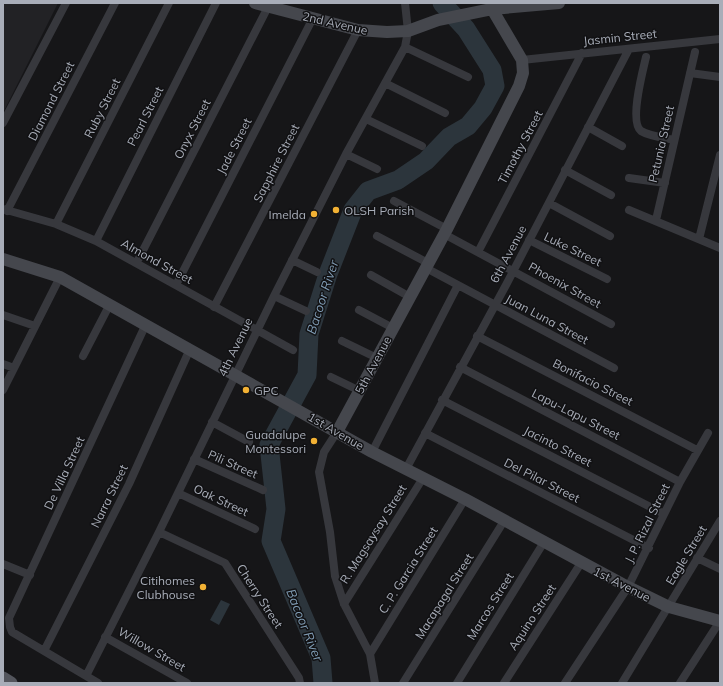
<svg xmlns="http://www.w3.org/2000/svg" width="723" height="686" viewBox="0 0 723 686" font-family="Mulish,sans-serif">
	<rect width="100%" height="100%" fill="#161618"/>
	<path fill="#222225" d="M 3,3 L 58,3 L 3,113 Z"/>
	<path fill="#2c353c" d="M 221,600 L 230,604 L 219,625 L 210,620 Z"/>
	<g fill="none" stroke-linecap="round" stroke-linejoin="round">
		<path stroke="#2c353c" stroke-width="19" d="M 323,683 L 321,658 L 271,541 L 276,509 L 269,445 L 307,375 L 309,334 L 328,274 L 353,210 L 368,191 L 398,180 L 426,161 L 449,137 L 468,126 L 483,108 L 495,86 L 492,70 L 466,29 L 442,3"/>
		<path stroke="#37383d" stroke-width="8" d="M 405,47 L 468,77
			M 646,57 C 643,70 629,122 641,131 C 649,136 665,138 674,140
			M 522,60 L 720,39
			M 690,73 L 720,77
			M 385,83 L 445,113
			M 366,119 L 422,146
			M 3,123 L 66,3
			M 588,127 L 622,146
			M 346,154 L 377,169
			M 565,170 L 611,195
			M 629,178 L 665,183
			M 394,201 L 447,229
			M 549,203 L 610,236
			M 3,209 L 56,224 L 96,241 L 293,350
			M 629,210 L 720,248
			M 7,211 L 115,3
			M 656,220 L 695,52
			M 56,224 L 169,3
			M 444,234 L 611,324
			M 377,236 L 428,263
			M 699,239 L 720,155
			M 529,240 L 607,279
			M 96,241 L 216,3
			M 478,252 L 582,53
			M 292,260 L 317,272
			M 137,262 L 268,7
			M 426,268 L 614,368
			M 371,275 L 410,297
			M 176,285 L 313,18
			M 274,296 L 306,311
			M 214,307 L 358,30
			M 359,310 L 393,328
			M 3,315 L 35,326
			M 477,336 L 697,450
			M 342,341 L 377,358
			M 83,356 L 110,304
			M 3,364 L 14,368
			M 460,367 L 680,482
			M 331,377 L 360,391
			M 3,390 L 60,277
			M 442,400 L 664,514
			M 212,422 L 249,442
			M 337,432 L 324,452 L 319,472 L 330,532 L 335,576 L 344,604 L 370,654 L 375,683
			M 425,433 L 649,548
			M 372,452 L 458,285
			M 194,459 L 263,490
			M 406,469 L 506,285 L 629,49
			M 178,493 L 255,529
			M 159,532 L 225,563 L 299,678 L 300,683
			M 697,558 L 720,569
			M 3,564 L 30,575
			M 344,604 L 423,478
			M 105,637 L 187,683
			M 44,651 L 129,484 L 190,349
			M 370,654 L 465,499
			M 86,676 L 159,532 L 274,296 L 346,154 L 405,47 L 408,31 L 405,3
			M 98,683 L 12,632 L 10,627 L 9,618 L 146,324
			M 403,683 L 504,521
			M 457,683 L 544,542
			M 504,683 L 581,563
			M 565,683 L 628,587 L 680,482 L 708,433
			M 622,683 L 720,521
			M 680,683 L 720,621"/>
		<path stroke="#45474d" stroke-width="12" d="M 255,3 L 358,30 L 387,32 L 408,31 L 438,20 L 492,9 L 559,3
			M 3,259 L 60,277 L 372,452 L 465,499 L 628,587 L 669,607 L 720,621
			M 337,432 L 447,229 L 519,86 L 523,73 L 522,60 L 492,9"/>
		<path stroke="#53555c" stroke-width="13" d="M 3,678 L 11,683"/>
	</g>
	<g fill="#f2b134" stroke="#111113" stroke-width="1.5">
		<circle cx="336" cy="210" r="4"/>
		<circle cx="314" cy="214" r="4"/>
		<circle cx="246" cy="390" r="4"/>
		<circle cx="314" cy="441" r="4"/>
		<circle cx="203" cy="587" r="4"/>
	</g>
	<g text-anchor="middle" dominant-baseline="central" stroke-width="3" stroke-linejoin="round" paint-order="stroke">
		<g font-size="12" fill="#a8adb8" stroke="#111113">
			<text transform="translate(335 23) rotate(13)">2nd Avenue</text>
			<text transform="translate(620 37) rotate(-6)">Jasmin Street</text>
			<text transform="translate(51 101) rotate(-63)">Diamond Street</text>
			<text transform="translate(102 108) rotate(-63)">Ruby Street</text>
			<text transform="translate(145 116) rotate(-63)">Pearl Street</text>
			<text transform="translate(192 129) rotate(-63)">Onyx Street</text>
			<text transform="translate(661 144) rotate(-77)">Petunia Street</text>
			<text transform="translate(234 146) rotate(-63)">Jade Street</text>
			<text transform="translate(520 147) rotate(-62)">Timothy Street</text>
			<text transform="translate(276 163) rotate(-63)">Sapphire Street</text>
			<text transform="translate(573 249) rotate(26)">Luke Street</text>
			<text transform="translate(508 254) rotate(-62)">6th Avenue</text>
			<text transform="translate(157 261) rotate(29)">Almond Street</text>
			<text transform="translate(565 285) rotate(29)">Phoenix Street</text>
			<text transform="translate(547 319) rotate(28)">Juan Luna Street</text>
			<text transform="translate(235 347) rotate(-64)">4th Avenue</text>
			<text transform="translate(373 365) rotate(-62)">5th Avenue</text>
			<text transform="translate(593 382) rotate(27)">Bonifacio Street</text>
			<text transform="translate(576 414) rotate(27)">Lapu-Lapu Street</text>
			<text transform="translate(336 431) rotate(30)">1st Avenue</text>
			<text transform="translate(558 446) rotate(27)">Jacinto Street</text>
			<text transform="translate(233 464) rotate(24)">Pili Street</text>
			<text transform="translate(64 473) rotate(-65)">De Villa Street</text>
			<text transform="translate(542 480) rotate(27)">Del Pilar Street</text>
			<text transform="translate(109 496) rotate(-64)">Narra Street</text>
			<text transform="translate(221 500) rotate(25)">Oak Street</text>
			<text transform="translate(647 523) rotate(-64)">J. P. Rizal Street</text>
			<text transform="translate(373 534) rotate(-58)">R. Magsaysay Street</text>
			<text transform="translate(686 555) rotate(-59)">Eagle Street</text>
			<text transform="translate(408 570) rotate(-58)">C. P. Garcia Street</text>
			<text transform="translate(622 584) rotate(27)">1st Avenue</text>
			<text transform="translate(260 596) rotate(57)">Cherry Street</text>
			<text transform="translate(444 596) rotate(-58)">Macapagal Street</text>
			<text transform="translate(490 606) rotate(-58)">Marcos Street</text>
			<text transform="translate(532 617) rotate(-57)">Aquino Street</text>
			<text transform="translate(152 649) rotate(30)">Willow Street</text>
		</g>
		<g font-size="12" fill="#a8adb8" stroke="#111113" text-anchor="end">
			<text x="344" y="210" text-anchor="start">OLSH Parish</text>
			<text x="306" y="214">Imelda</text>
			<text x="254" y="390" text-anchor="start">GPC</text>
			<text x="306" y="434">Guadalupe<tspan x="306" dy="14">Montessori</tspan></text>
			<text x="195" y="580">Citihomes<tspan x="195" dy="14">Clubhouse</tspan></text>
		</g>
		<g font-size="13" font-style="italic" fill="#7f9bb3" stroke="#111113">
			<text transform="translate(322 297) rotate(-72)">Bacoor River</text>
			<text transform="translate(305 625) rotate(68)">Bacoor River</text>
		</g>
	</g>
	<rect width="723" height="686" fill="none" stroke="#a8adb8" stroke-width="8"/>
</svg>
